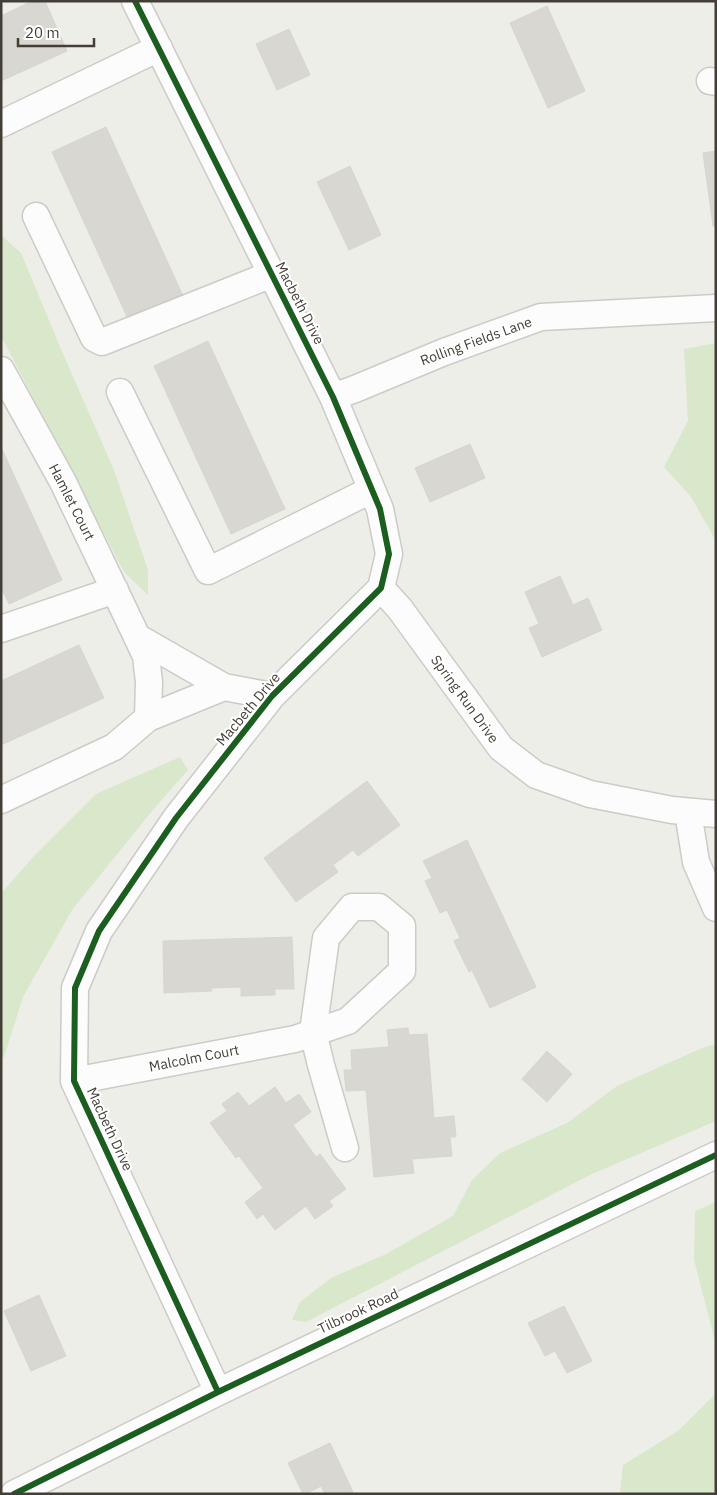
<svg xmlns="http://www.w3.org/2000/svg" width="717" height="1495" viewBox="0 0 717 1495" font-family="'IBM Plex Sans',sans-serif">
	<rect width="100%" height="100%" fill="#eeeee9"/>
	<path fill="#d9e7cb" d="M 1,235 L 21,253 L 61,349 L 114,470 L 148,570 L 148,595 L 124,572 L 1,336 Z
		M 716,343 L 716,541 L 691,497 L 664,467 L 688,421 L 684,349 Z
		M 180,757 L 188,770 L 152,811 L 72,910 L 23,997 L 4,1057 L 1,1057 L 1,892 L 4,890 L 33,857 L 96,794 Z
		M 716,1044 L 716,1121 L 592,1174 L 306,1322 L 292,1320 L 300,1302 L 331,1278 L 386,1254 L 453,1216 L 472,1180 L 500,1153 L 567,1123 L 617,1086 L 702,1048 Z
		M 716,1202 L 716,1351 L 713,1333 L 694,1260 L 695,1211 Z
		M 716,1393 L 716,1494 L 620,1494 L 623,1465 L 678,1431 Z"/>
	<path fill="#d8d7d1" stroke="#d6d5cf" d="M 32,1 L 45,1 L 67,51 L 1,81 L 1,16 Z
		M 547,6 L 585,91 L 548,108 L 510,23 Z
		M 289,29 L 310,75 L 277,90 L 256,44 Z
		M 106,127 L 183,296 L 129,321 L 52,152 Z
		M 716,151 L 716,226 L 713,226 L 703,153 Z
		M 350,166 L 381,235 L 349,250 L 317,182 Z
		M 208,341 L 285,509 L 231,534 L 154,366 Z
		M 470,444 L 485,478 L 430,502 L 415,468 Z
		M 1,447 L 62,580 L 9,604 L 1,587 Z
		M 560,576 L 573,605 L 588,598 L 602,630 L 542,657 L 529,628 L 539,624 L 525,592 Z
		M 79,645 L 104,698 L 1,745 L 1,681 Z
		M 367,781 L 400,825 L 358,856 L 353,850 L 333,865 L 338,872 L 296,902 L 264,858 Z
		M 467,840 L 536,987 L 490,1008 L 472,970 L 469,972 L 454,941 L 460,938 L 447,910 L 440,913 L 425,881 L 432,878 L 423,861 Z
		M 292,937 L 294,989 L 275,989 L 275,995 L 241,996 L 241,987 L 211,988 L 212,991 L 164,993 L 163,941 Z
		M 408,1028 L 409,1035 L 427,1034 L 434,1118 L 454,1116 L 456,1137 L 450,1137 L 452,1156 L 412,1159 L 414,1173 L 374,1177 L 366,1090 L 346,1091 L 344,1070 L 352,1070 L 351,1050 L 389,1047 L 387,1030 Z
		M 547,1051 L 572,1074 L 547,1102 L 522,1079 Z
		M 275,1087 L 286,1103 L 299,1094 L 311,1112 L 293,1125 L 316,1157 L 320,1154 L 346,1189 L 329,1201 L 333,1206 L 315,1219 L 306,1206 L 275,1230 L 263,1214 L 257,1219 L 245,1202 L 263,1188 L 239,1156 L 236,1158 L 210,1123 L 227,1111 L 222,1104 L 238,1092 L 249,1106 Z
		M 39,1295 L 66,1356 L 31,1371 L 4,1311 Z
		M 564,1306 L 592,1361 L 567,1373 L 555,1351 L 545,1356 L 528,1323 Z
		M 330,1443 L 354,1494 L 325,1494 L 321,1486 L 306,1494 L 303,1494 L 288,1463 Z"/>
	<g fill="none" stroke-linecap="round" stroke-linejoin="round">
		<g stroke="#cccbc7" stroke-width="29">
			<path id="minor" d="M 135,1 L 333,397 L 380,509 L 389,554 L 381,588 L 272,696 L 176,818 L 99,931 L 75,988 L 74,1081 L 218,1392
				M 710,81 L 716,82
				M 1,124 L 159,48
				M 36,216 L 94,338 L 102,342 L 272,274
				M 1,370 L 63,482 L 137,637 L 146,656 L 149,682 L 148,718 L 114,747 L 1,800
				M 120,392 L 208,571 L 371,490
				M 333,397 L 355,389 L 444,352 L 541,317 L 716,308
				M 381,588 L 400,609 L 501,748 L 536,775 L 590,794 L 672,810 L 716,814
				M 1,629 L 115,590
				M 137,637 L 224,687 L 272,696
				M 148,718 L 224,687
				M 688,812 L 696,862 L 716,908
				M 74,1081 L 295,1039 L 348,1021 L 402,971 L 402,926 L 379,907 L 352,907 L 326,938 L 313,1032 L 321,1065 L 345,1148
				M 14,1494 L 218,1392 L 716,1155"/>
		</g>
		<use href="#minor" stroke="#fcfcfc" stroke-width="26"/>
		<g stroke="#fff" stroke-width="9">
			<path id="cycleway" d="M 135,1 L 333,397 L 380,509 L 389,554 L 381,588 L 272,696 L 176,818 L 99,931 L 75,988 L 74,1081 L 218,1392
				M 14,1494 L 218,1392 L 716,1155"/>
		</g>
		<use href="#cycleway" stroke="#1b5e20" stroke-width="6"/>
	</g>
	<g text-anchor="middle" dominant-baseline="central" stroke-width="4" stroke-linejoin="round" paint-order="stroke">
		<g font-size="14" fill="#433f36" stroke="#fff">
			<text transform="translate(300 303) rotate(63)">Macbeth Drive</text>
			<text transform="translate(476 341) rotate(-20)">Rolling Fields Lane</text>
			<text transform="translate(72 502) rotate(63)">Hamlet Court</text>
			<text transform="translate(465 699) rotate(54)">Spring Run Drive</text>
			<text transform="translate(248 709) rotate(-50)">Macbeth Drive</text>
			<text transform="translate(194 1058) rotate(-11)">Malcolm Court</text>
			<text transform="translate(110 1129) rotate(65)">Macbeth Drive</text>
			<text transform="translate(358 1311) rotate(-25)">Tilbrook Road</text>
		</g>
	</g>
	<rect width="717" height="1495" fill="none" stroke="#433f36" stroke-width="5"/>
	<path d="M18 38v8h76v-8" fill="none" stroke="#433f36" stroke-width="2.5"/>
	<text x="25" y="38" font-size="15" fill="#433f36" stroke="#ffffff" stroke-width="4" paint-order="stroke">20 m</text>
</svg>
